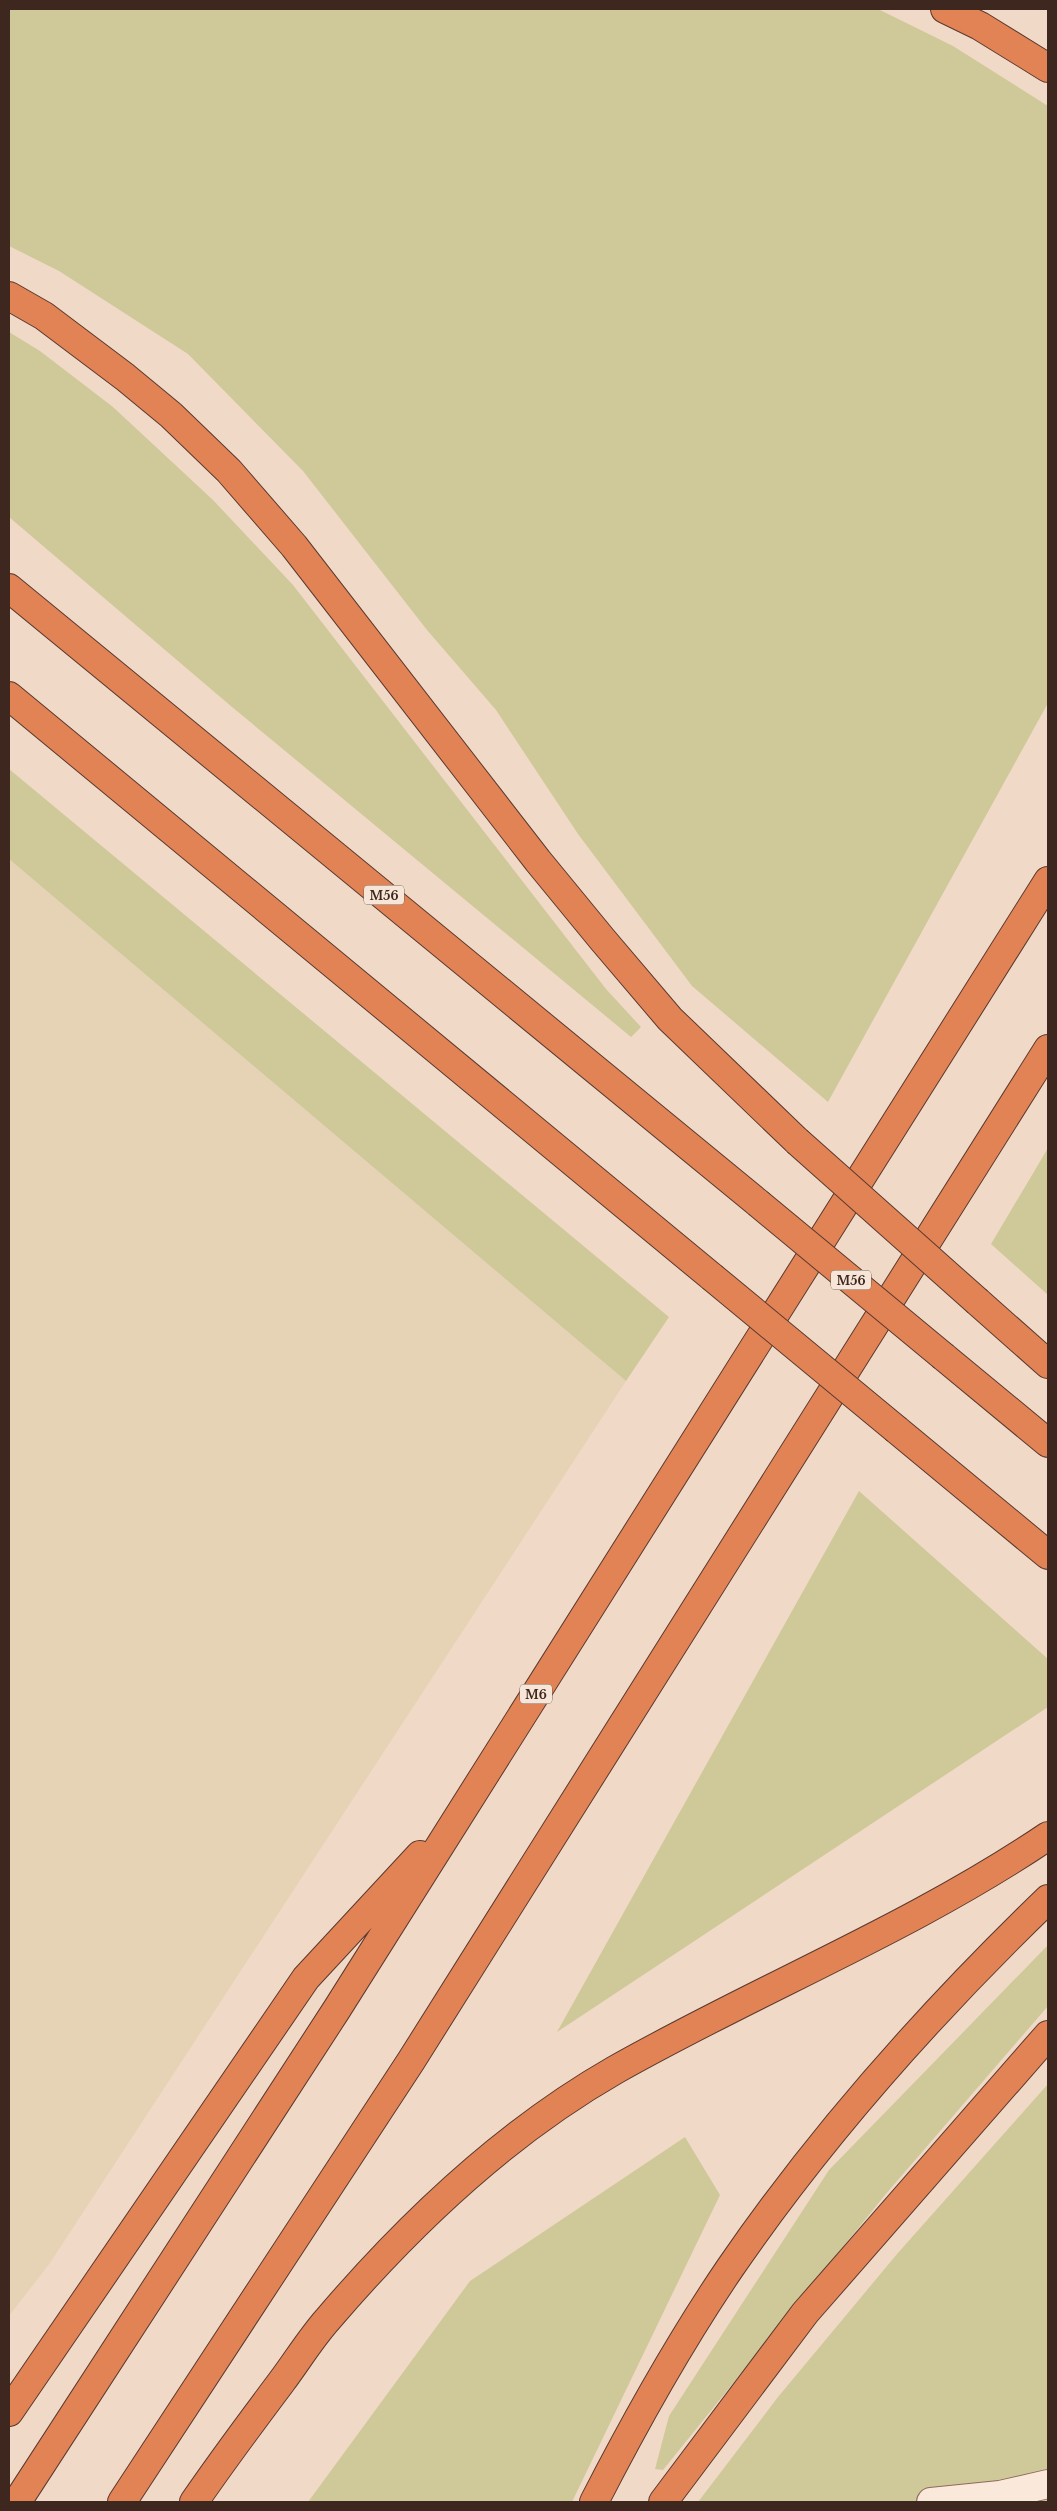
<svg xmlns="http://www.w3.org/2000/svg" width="1057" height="2511" viewBox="0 0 1057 2511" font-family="'Libre Baskerville',serif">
	<rect width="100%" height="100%" fill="#f0dac7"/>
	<path fill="#e6d2b4" d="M 9,859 L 626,1381 L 50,2263 L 9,2316 Z"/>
	<path fill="#cfc99a" d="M 9,9 L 878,9 L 953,46 L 1048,106 L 1048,703 L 828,1102 L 692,986 L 578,834 L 496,710 L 427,630 L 303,471 L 188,354 L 59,271 L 9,246 Z
		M 9,332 L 40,351 L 113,407 L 213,500 L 293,585 L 606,989 L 641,1027 L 631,1037 L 232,707 L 9,517 Z
		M 9,769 L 669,1317 L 626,1381 L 9,859 Z
		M 1048,1148 L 1048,1295 L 991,1244 Z
		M 859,1491 L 1048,1659 L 1048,1707 L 557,2032 Z
		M 1048,1945 L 1048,2006 L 885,2195 L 663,2470 L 655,2469 L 669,2416 L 829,2170 Z
		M 1048,2084 L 1048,2502 L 698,2502 L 778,2397 L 897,2254 Z
		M 685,2137 L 720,2195 L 572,2502 L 308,2502 L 470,2281 Z"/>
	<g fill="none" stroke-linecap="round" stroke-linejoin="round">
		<g stroke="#8d6a5b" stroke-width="30">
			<path id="minor" d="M 931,2502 L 1000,2495 L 1048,2484"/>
		</g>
		<g stroke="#5b392f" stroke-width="30">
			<path id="highway" d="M 945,9 L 980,26 L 1048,68
				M 9,296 L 44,316 L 125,377 L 171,415 L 229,471 L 294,546 L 538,861 L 602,939 L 670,1019 L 797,1141
				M 9,588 L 758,1203
				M 9,696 L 712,1277
				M 978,1302 L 1048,1364
				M 944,1357 L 1048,1443
				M 897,1430 L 1048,1555
				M 9,2412 L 306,1978 L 420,1855
				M 17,2502 L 337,2009 L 1048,881
				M 122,2502 L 411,2061 L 1048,1049
				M 194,2502 C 222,2461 252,2421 282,2381 C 297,2361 311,2338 328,2319 C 410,2223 505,2133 615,2070 C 758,1989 912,1928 1048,1836
				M 594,2502 C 635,2422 679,2343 730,2268 C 822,2134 931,2012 1048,1899
				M 663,2502 L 805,2313 L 1048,2035"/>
		</g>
		<use href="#minor" stroke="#fae9db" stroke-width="28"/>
		<use href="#highway" stroke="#e28355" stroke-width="28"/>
		<g stroke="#5b392f" stroke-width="30" stroke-linecap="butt">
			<path id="highway-bridge" d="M 797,1141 L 978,1302
				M 758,1203 L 944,1357
				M 712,1277 L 897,1430"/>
		</g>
		<use href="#highway-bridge" stroke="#e28355" stroke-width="28"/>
	</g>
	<g text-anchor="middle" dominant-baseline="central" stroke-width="4" stroke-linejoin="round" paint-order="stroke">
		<g fill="#f7e6d7" stroke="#756056" stroke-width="1">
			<rect x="364" y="885.5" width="40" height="19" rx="4"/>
			<rect x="831" y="1270.5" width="40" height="19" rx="4"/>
			<rect x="520" y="1684.5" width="32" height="19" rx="4"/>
		</g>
		<g font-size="12" font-weight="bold" fill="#3d271f">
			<text x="384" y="895">M56</text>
			<text x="851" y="1280">M56</text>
			<text x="536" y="1694">M6</text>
		</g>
	</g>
	<rect width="1057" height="2511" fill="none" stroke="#3d271f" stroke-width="20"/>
</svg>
